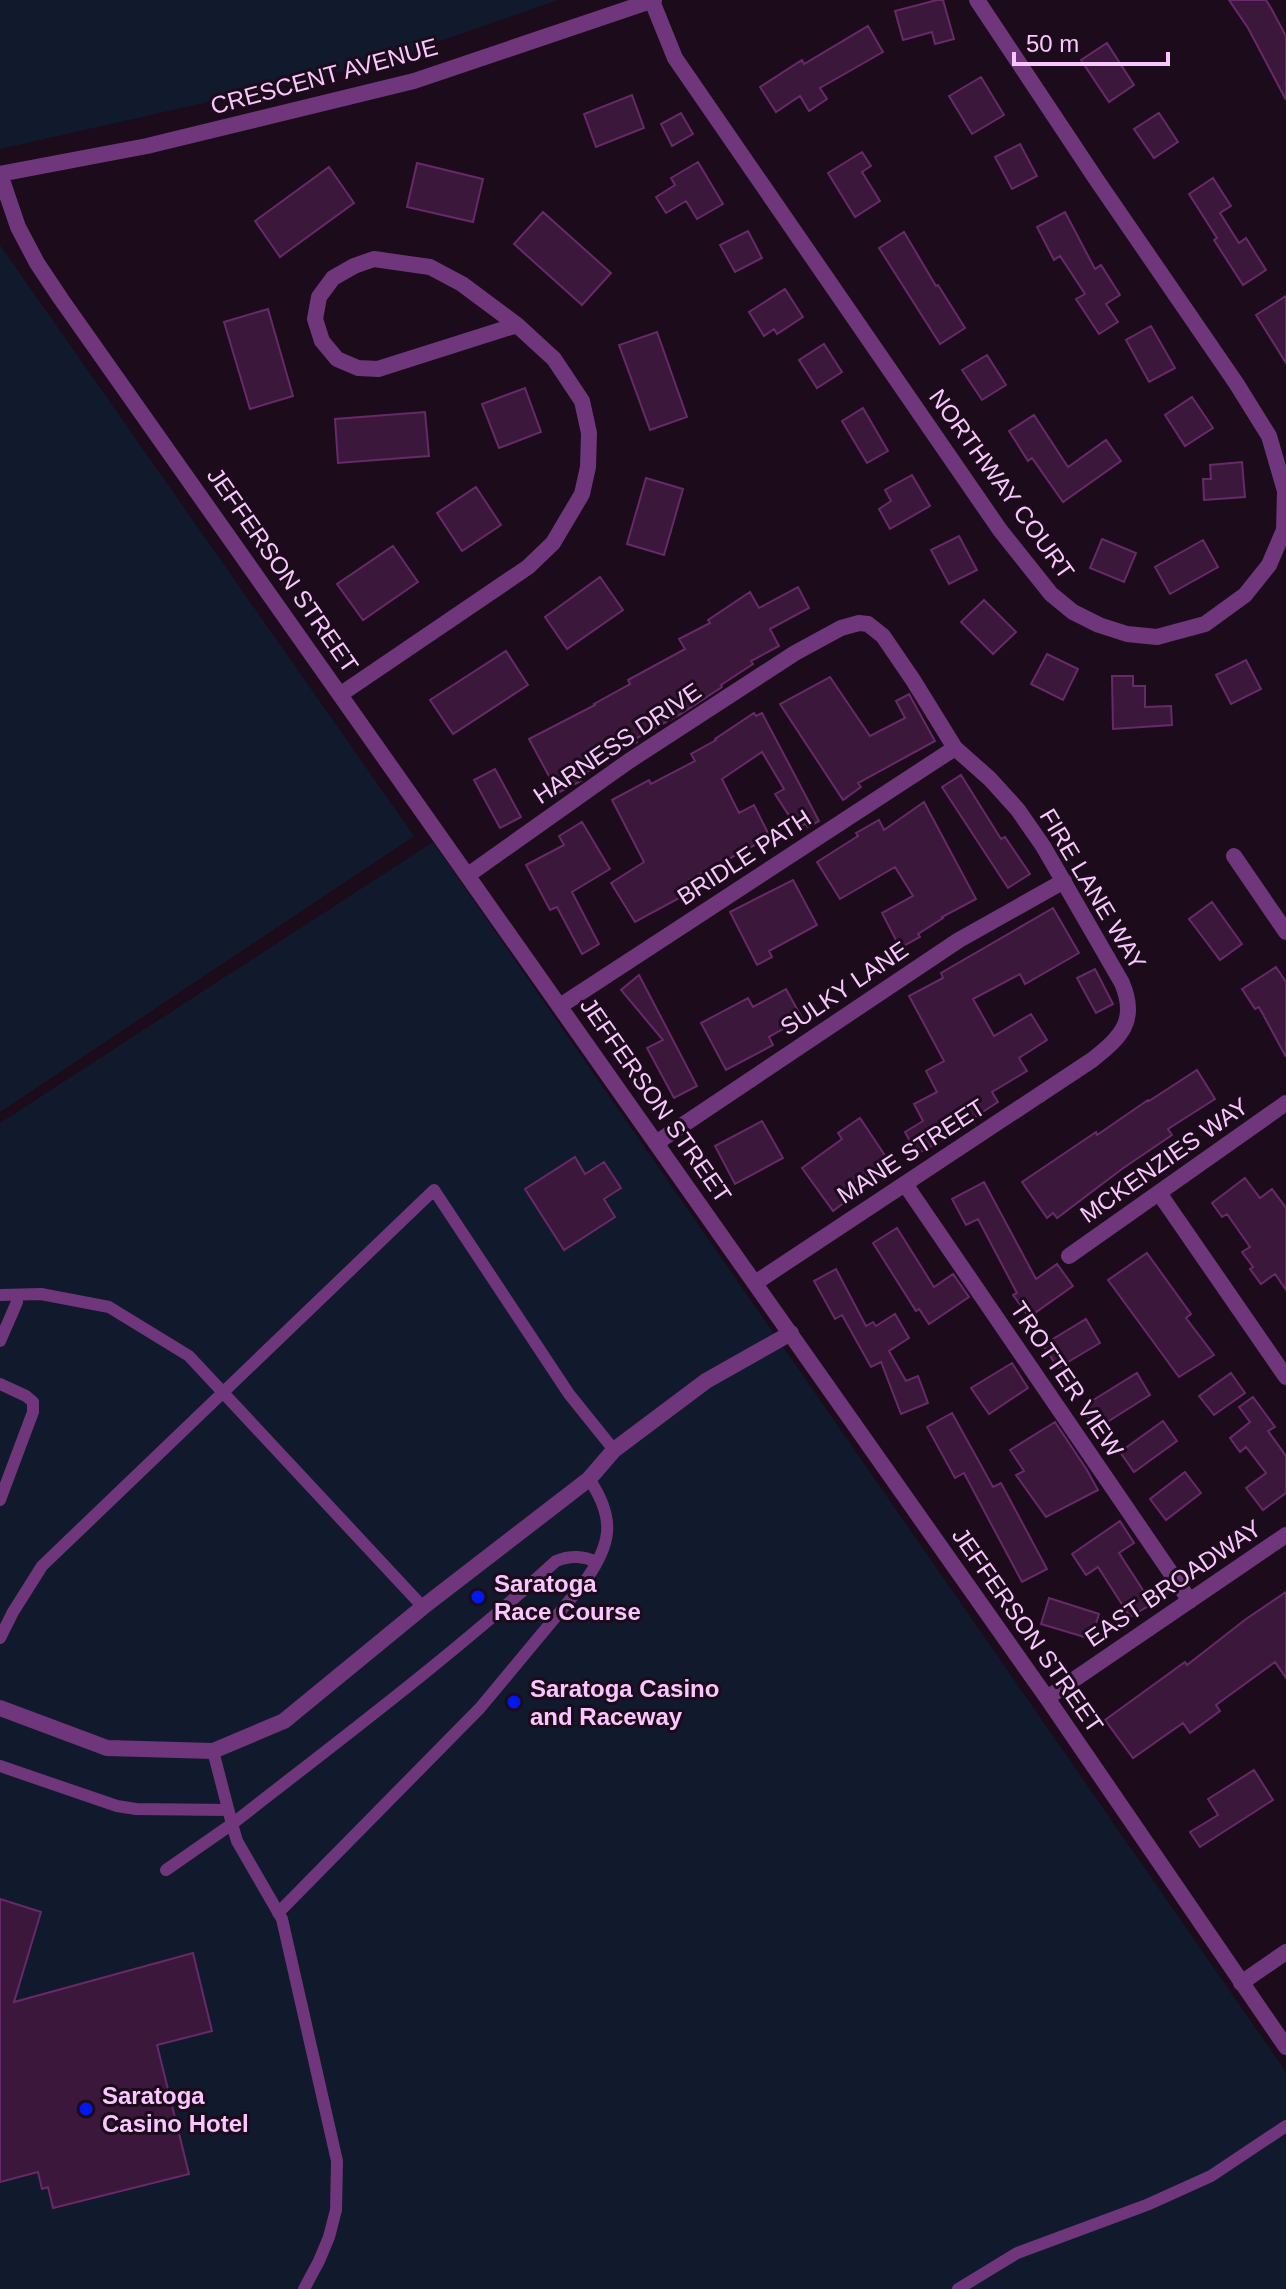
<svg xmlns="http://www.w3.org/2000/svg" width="1286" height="2289" viewBox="0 0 1286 2289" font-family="Helvetica,sans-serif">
	<rect width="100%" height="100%" fill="#1b0b1b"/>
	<path fill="#11192c" d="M 0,0 L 558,0 L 372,65 L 0,149 Z
		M 0,245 L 414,836 L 0,1112 Z
		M 433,842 L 1286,2072 L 1286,2289 L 0,2289 L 0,1123 Z"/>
	<path fill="#3c173c" stroke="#682968" stroke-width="2" d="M 937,0 L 943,0 L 954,39 L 935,44 L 932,32 L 903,40 L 895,11 Z
		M 1229,0 L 1266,0 L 1271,8 L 1286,36 L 1286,100 L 1248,28 Z
		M 868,26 L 883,52 L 820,88 L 827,99 L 809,111 L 800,96 L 776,112 L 760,87 L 802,60 L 804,64 Z
		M 1107,43 L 1134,85 L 1109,102 L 1081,60 Z
		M 981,77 L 1004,115 L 972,134 L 949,96 Z
		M 632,95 L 644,128 L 596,147 L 584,114 Z
		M 681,113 L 693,134 L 672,146 L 661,124 Z
		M 1159,113 L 1178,142 L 1154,158 L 1134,129 Z
		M 1020,144 L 1037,176 L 1012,189 L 995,157 Z
		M 862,152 L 871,166 L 862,172 L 880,201 L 855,217 L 828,173 Z
		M 698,162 L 723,204 L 697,219 L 686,201 L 666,213 L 656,197 L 675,185 L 671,178 Z
		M 417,163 L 483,179 L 473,222 L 407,207 Z
		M 329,167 L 354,203 L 280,257 L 255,221 Z
		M 1213,178 L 1231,206 L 1220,213 L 1239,243 L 1246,238 L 1266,270 L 1243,285 L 1214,240 L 1217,238 L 1189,194 Z
		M 543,212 L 611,273 L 582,305 L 514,244 Z
		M 1065,212 L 1095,269 L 1101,265 L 1120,295 L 1106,304 L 1118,322 L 1099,334 L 1076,299 L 1085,294 L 1060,256 L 1054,260 L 1037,227 Z
		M 748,231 L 762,258 L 735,272 L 720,245 Z
		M 904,232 L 936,286 L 938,285 L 965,328 L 940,344 L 879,248 Z
		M 785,289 L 803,317 L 777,334 L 774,329 L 764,336 L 749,312 Z
		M 1286,296 L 1286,363 L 1256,315 Z
		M 268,309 L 293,396 L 250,409 L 224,322 Z
		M 1151,326 L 1175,368 L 1149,382 L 1126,340 Z
		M 657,332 L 687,417 L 650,430 L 619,345 Z
		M 824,344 L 842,372 L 817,388 L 799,360 Z
		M 987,355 L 1006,385 L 982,400 L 962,370 Z
		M 525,388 L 541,432 L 499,448 L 482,404 Z
		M 1192,397 L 1213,428 L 1185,446 L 1165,415 Z
		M 863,408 L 888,451 L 867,463 L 842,421 Z
		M 425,412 L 429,456 L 338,463 L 335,419 Z
		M 1034,415 L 1068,467 L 1106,440 L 1121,461 L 1063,502 L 1032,458 L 1028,461 L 1009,431 Z
		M 1242,462 L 1245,497 L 1204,500 L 1203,479 L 1211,479 L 1210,465 Z
		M 912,475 L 930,506 L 890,529 L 879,509 L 891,501 L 885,490 Z
		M 646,478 L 683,489 L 664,555 L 627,544 Z
		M 476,487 L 501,525 L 462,551 L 437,513 Z
		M 959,536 L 977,570 L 949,584 L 931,550 Z
		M 1102,539 L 1136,553 L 1124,582 L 1090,568 Z
		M 1203,540 L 1218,567 L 1170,594 L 1155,567 Z
		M 393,546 L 418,582 L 363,620 L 337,584 Z
		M 600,577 L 623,610 L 567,649 L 545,617 Z
		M 798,587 L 809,608 L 770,629 L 779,646 L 751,661 L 753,664 L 721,685 L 722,687 L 681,714 L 635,739 L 637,742 L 604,759 L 606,762 L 578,777 L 581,781 L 558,793 L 529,739 L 595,705 L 594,704 L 630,684 L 628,680 L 685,649 L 679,639 L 710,623 L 708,620 L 750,592 L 759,608 Z
		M 984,600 L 1016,632 L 993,654 L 961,622 Z
		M 506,651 L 528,685 L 453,734 L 430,700 Z
		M 1047,654 L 1078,669 L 1063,700 L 1031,684 Z
		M 1246,660 L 1261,689 L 1231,704 L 1216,675 Z
		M 1112,676 L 1133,676 L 1133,686 L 1145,686 L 1145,707 L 1171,706 L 1172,725 L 1113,729 Z
		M 830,677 L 870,736 L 905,718 L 896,701 L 909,694 L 935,741 L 858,783 L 861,787 L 843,800 L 780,704 Z
		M 754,713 L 756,716 L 762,713 L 819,821 L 808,827 L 805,824 L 797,828 L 775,794 L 784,789 L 762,752 L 722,779 L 739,813 L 754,805 L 770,837 L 689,880 L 694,890 L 635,922 L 611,883 L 644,862 L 612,800 L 649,780 L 651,784 L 695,761 L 691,754 L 716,740 L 715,739 Z
		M 495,769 L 521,817 L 500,828 L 474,780 Z
		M 961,775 L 1001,839 L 1005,837 L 1030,874 L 1008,888 L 942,787 Z
		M 924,802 L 976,899 L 942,917 L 943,918 L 918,934 L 920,937 L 900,948 L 882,913 L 913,896 L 895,867 L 840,899 L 817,862 L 858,836 L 856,833 L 879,820 L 884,830 Z
		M 582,822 L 610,869 L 572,892 L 599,944 L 582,954 L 557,907 L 550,910 L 526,865 L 564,845 L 559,836 Z
		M 793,880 L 817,925 L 769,951 L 772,957 L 757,965 L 730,912 Z
		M 1212,902 L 1242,944 L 1220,960 L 1189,919 Z
		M 1053,908 L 1079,953 L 1025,984 L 1020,974 L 973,999 L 994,1036 L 1031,1014 L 1047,1040 L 1019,1058 L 1027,1071 L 992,1092 L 998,1102 L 969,1121 L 930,1142 L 932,1146 L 917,1154 L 905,1132 L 923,1121 L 914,1104 L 937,1092 L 926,1071 L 944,1061 L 909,996 L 943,978 L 941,973 Z
		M 1276,967 L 1286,982 L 1286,1057 L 1259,1007 L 1255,1009 L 1242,989 Z
		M 1095,969 L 1113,1004 L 1096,1013 L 1077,978 Z
		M 639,975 L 697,1086 L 674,1098 L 647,1048 L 663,1040 L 621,990 Z
		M 786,989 L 802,1018 L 769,1037 L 773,1045 L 726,1070 L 701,1023 L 748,998 L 753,1007 Z
		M 1197,1070 L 1215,1099 L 1168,1129 L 1172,1135 L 1122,1169 L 1057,1218 L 1053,1213 L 1047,1218 L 1022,1182 L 1096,1132 L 1097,1135 L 1148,1100 L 1149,1101 Z
		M 860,1118 L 888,1160 L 848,1188 L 854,1195 L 833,1211 L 802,1168 L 842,1139 L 838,1133 Z
		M 762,1121 L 783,1158 L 735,1184 L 715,1146 Z
		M 575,1157 L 585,1174 L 604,1162 L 621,1188 L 604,1199 L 615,1217 L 564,1250 L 525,1189 Z
		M 1245,1178 L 1260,1198 L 1272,1189 L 1286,1208 L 1286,1290 L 1275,1274 L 1261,1284 L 1250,1269 L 1253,1267 L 1242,1252 L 1250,1247 L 1227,1214 L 1222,1217 L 1212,1203 Z
		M 984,1182 L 1036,1279 L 1057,1264 L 1073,1286 L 1029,1317 L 1013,1295 L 1017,1293 L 978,1219 L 966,1225 L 952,1199 Z
		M 897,1228 L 934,1287 L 953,1274 L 969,1297 L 929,1324 L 919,1309 L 916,1311 L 873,1243 Z
		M 1147,1253 L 1191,1314 L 1186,1318 L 1214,1355 L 1179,1377 L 1108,1280 Z
		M 836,1269 L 866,1326 L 873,1322 L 876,1326 L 895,1314 L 909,1338 L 889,1351 L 906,1381 L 918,1376 L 928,1403 L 901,1414 L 881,1362 L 871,1367 L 842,1315 L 835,1319 L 814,1281 Z
		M 1086,1319 L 1100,1343 L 1058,1368 L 1043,1345 Z
		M 1012,1363 L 1028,1388 L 989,1414 L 971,1388 Z
		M 1137,1373 L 1150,1395 L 1096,1429 L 1082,1407 Z
		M 1231,1373 L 1245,1393 L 1214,1415 L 1199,1396 Z
		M 1253,1397 L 1275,1427 L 1268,1431 L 1286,1456 L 1286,1493 L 1263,1510 L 1246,1488 L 1266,1473 L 1246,1447 L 1240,1452 L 1230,1438 L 1250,1422 L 1239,1407 Z
		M 952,1413 L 993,1487 L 1001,1483 L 1047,1569 L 1022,1582 L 964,1473 L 955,1478 L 927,1427 Z
		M 1163,1421 L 1177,1441 L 1134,1472 L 1120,1452 Z
		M 1055,1422 L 1087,1470 L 1098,1490 L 1046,1517 L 1016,1475 L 1024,1471 L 1010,1450 Z
		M 1185,1472 L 1201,1493 L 1166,1520 L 1150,1499 Z
		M 1120,1521 L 1134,1543 L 1119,1553 L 1152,1604 L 1130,1617 L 1098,1567 L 1086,1575 L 1072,1554 Z
		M 1286,1592 L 1286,1678 L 1275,1662 L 1216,1705 L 1220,1711 L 1190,1733 L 1183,1723 L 1133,1758 L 1105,1720 L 1185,1662 L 1187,1665 L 1246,1619 Z
		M 1049,1598 L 1099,1614 L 1091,1639 L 1041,1624 Z
		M 1254,1770 L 1273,1800 L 1200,1847 L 1190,1832 L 1218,1815 L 1208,1799 Z
		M 0,1899 L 41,1912 L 14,2002 L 193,1953 L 212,2031 L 157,2045 L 189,2174 L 53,2208 L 48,2187 L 42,2189 L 38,2172 L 0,2182 Z"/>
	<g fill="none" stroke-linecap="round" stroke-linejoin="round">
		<path stroke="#6f367b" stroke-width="12" d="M 0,1295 L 41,1294 L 109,1307 L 189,1356 L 423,1607
			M 0,1341 L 17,1302 L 17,1295
			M 0,1384 L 26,1396 L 33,1402 L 33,1412 L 0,1500
			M 0,1638 L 13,1612 L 42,1566 L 434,1190 L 569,1394 L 614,1450
			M 0,1766 L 117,1806 L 136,1809 L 228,1810
			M 166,1870 L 232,1824 L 213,1751
			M 278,1913 L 480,1708 L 583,1584 C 611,1546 617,1520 589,1479
			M 304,2289 L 319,2261 L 329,2237 L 336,2210 L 337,2161 L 282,1919 L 237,1841 L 232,1824 C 342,1738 453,1655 556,1561 C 571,1555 583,1556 597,1562
			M 958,2289 L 1017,2253 L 1149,2204 L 1211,2176 L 1286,2126"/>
		<path stroke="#6f367b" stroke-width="16" d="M 652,1 L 675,58 L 1000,530 L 1051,594 L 1073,612 L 1099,625 L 1127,634 L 1157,637 L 1205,624 L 1245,595 L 1269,565 L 1284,530 L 1285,491 L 1269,436 L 1236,383 L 1096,179 L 977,0
			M 0,174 L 18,227 L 37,263 L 61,299 L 1047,1698 L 1286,2047
			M 341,694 L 528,567 L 553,543 L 582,494 L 588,467 L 589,433 L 582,401 L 554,359 L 517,325 L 462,284 L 430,267 L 374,259 L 354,266 L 333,278 L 319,297 L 315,319 L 322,341 L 337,359 L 358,368 L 378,369 L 517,325
			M 1234,856 L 1286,932
			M 468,875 L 629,761 L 795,653 L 841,628 L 859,623 L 868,624 L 883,636 L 913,680 L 955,748 L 990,779 L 1018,810 L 1043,846 L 1122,983 C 1138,1021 1121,1037 1092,1060 L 755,1283
			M 560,1006 L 955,748
			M 656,1143 L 959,940 L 1064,881
			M 905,1184 L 1190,1601
			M 1159,1193 L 1286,1377
			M 1069,1256 L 1286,1103
			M 1047,1698 L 1286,1535
			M 0,1708 L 107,1748 L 213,1751 L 284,1721 L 423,1607 L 589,1479 L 614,1450 L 706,1381 L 791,1333
			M 1241,1983 L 1286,1952"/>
		<path stroke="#6f367b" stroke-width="16" d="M 0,174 L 147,146 L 414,81 L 654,0"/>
	</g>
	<g fill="#0119f0" stroke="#1b0b1b" stroke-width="3">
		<circle cx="478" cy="1597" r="8"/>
		<circle cx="514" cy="1702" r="8"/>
		<circle cx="86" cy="2109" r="8"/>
	</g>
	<g text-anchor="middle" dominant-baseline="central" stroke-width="6" stroke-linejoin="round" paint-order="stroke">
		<g font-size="24" fill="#fac6ff" stroke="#1b0b1b">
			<text transform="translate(324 76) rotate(-15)">CRESCENT AVENUE</text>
			<text transform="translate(1002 484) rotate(54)">NORTHWAY COURT</text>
			<text transform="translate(283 570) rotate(55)">JEFFERSON STREET</text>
			<text transform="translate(617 743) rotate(-34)">HARNESS DRIVE</text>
			<text transform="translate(744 857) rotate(-33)">BRIDLE PATH</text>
			<text transform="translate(1093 889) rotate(59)">FIRE LANE WAY</text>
			<text transform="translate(844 988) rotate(-34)">SULKY LANE</text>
			<text transform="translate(656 1100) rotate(55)">JEFFERSON STREET</text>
			<text transform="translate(911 1151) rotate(-33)">MANE STREET</text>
			<text transform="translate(1164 1160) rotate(-35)">MCKENZIES WAY</text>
			<text transform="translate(1067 1379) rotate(56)">TROTTER VIEW</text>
			<text transform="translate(1173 1583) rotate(-34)">EAST BROADWAY</text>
			<text transform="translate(1028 1630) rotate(55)">JEFFERSON STREET</text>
		</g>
		<g font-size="24" font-weight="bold" fill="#fac6ff" stroke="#1b0b1b" text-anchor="start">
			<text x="494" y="1583">Saratoga<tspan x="494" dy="28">Race Course</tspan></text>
			<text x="530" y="1688">Saratoga Casino<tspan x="530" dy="28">and Raceway</tspan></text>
			<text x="102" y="2095">Saratoga<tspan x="102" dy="28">Casino Hotel</tspan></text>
		</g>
	</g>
	<path d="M1014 52v12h154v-12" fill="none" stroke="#fac6ff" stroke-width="4"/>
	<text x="1026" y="52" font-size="24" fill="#fac6ff" stroke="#1b0b1b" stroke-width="6" paint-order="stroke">50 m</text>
</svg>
